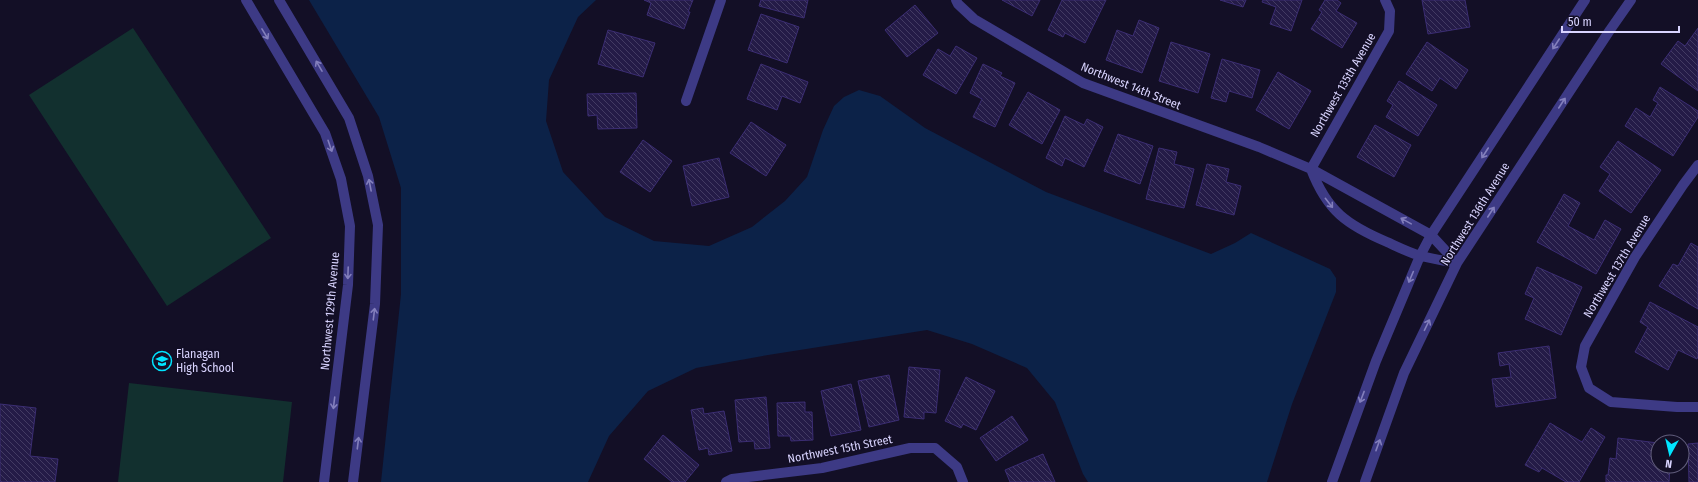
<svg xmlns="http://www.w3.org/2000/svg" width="1698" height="482" viewBox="0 0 1698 482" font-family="'Fira Sans Condensed',sans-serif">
	<defs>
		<pattern id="building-back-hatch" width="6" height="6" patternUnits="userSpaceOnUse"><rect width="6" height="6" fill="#241b47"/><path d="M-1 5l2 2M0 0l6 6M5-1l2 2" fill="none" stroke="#433b63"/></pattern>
	</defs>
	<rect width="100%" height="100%" fill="#130f26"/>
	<path fill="#12302f" d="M 133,28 L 271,238 L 167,306 L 29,95 Z
		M 129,383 L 292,402 L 283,482 L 118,482 Z"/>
	<path fill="#0c2248" d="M 309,0 L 596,0 L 578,17 L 549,80 L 546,121 L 563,172 L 605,217 L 654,241 L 709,246 L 752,227 L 785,201 L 807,177 L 823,130 L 834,106 L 844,97 L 859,90 L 880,96 L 925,128 L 1046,192 L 1211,254 L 1235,243 L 1251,233 L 1330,269 L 1336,278 L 1336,292 L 1292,404 L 1267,482 L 1088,482 L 1083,474 L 1055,402 L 1027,368 L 972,344 L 927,330 L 768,355 L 696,368 L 648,391 L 609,436 L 588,482 L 381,482 L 401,294 L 401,188 L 379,117 Z"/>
	<path fill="url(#building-back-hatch)" stroke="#3b2d73" d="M 644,0 L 693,0 L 688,12 L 690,12 L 684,29 L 647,15 L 651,3 Z
		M 761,0 L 808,0 L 804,18 L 759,6 Z
		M 1002,0 L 1040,0 L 1032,16 Z
		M 1062,0 L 1106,0 L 1085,43 L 1065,33 L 1063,37 L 1048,30 Z
		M 1220,0 L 1246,0 L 1243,7 Z
		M 1263,0 L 1302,0 L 1291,31 L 1270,24 L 1276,7 L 1262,2 Z
		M 1325,0 L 1337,0 L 1341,3 L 1336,11 L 1357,23 L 1342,48 L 1311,29 L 1322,12 L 1319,10 Z
		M 1422,0 L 1465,0 L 1470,27 L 1428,34 Z
		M 915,5 L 938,33 L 907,57 L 885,30 Z
		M 761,14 L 799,27 L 787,63 L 748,50 Z
		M 1139,20 L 1159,28 L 1142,73 L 1106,60 L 1117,30 L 1133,36 Z
		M 1698,28 L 1698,91 L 1661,64 L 1678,41 L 1685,46 Z
		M 608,30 L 655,43 L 643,77 L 598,64 Z
		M 1171,42 L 1210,54 L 1198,93 L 1159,81 Z
		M 1427,42 L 1468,70 L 1456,89 L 1440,78 L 1432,91 L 1406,74 Z
		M 956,46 L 977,58 L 956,94 L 923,75 L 938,49 L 950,56 Z
		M 1222,59 L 1260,70 L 1252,98 L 1229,91 L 1226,102 L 1211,98 Z
		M 761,64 L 808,82 L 800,103 L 782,96 L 777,110 L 747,99 Z
		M 983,64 L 1002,73 L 1000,76 L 1015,83 L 995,127 L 973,117 L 982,99 L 970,93 Z
		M 1278,72 L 1311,91 L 1289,129 L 1256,110 Z
		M 1399,81 L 1437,105 L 1418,136 L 1386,117 L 1393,105 L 1387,101 Z
		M 1660,87 L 1698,111 L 1698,117 L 1673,156 L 1625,126 L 1636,108 L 1650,117 L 1658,103 L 1653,100 Z
		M 1028,92 L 1060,110 L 1042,144 L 1009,125 Z
		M 636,93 L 637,128 L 598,129 L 597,115 L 588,116 L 587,94 Z
		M 1065,116 L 1084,125 L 1087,119 L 1103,127 L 1084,167 L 1065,158 L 1062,166 L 1046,158 Z
		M 751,122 L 786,145 L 766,176 L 730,153 Z
		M 1375,125 L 1411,145 L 1394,177 L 1357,157 Z
		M 1118,134 L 1153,146 L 1140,184 L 1104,171 Z
		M 643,140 L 672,161 L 650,192 L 620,172 Z
		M 1618,141 L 1661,170 L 1631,213 L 1599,191 L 1610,174 L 1600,167 Z
		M 1159,148 L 1177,152 L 1174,164 L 1194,169 L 1184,208 L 1146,199 Z
		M 719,158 L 729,197 L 692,206 L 683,166 Z
		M 1207,164 L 1229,169 L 1226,182 L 1241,186 L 1234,215 L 1196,205 Z
		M 1564,194 L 1580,203 L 1568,226 L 1594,240 L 1605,220 L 1621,229 L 1596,274 L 1537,242 Z
		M 1691,243 L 1698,247 L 1698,309 L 1659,286 L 1673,264 L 1678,266 Z
		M 1537,267 L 1582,287 L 1561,335 L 1525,319 L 1534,298 L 1525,294 Z
		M 1650,302 L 1698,327 L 1698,356 L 1697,359 L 1678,350 L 1668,370 L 1635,352 L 1648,327 L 1640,322 Z
		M 1549,346 L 1556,398 L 1496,407 L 1492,379 L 1511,377 L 1509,364 L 1500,366 L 1498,353 Z
		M 909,367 L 940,370 L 936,413 L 924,412 L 924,419 L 904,417 Z
		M 889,375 L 899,420 L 869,427 L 858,381 Z
		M 966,377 L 995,391 L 976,430 L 963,424 L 961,428 L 945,421 Z
		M 851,384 L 861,430 L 831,436 L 821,391 Z
		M 766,397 L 770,448 L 755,449 L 754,441 L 739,442 L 735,400 Z
		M 805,402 L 805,412 L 812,412 L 813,440 L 791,441 L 790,436 L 778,436 L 777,403 Z
		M 0,404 L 36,408 L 30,456 L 58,459 L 55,482 L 0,482 Z
		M 703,408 L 704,414 L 724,411 L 732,451 L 709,455 L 708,448 L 699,450 L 691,410 Z
		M 1012,416 L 1028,440 L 996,461 L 980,438 Z
		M 1550,423 L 1582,442 L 1591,428 L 1605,437 L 1579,482 L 1566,482 L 1542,468 L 1539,472 L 1525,465 Z
		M 663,435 L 699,465 L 685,482 L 672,482 L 644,459 Z
		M 1618,438 L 1658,443 L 1658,466 L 1670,466 L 1669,482 L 1606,482 L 1606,475 L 1608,475 L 1610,458 L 1616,459 Z
		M 1698,443 L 1698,482 L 1689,482 L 1688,444 Z
		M 1043,454 L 1055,482 L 1010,482 L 1005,470 Z"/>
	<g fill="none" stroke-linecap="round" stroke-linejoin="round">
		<path stroke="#3d3a85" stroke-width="10" d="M 246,0 L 325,133 L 341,179 L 350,226 L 348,285 L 324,482
			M 279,0 L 349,118 L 368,176 L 378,225 L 375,304 L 353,482
			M 956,0 L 958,4 L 974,19 L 1083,83 L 1259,147 L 1311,169 L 1431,235 L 1457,263
			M 686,101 L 721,0
			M 1698,165 L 1683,185 L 1635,257 L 1585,346 L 1581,367 L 1589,388 L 1611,402 L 1677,407 L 1698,407
			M 1311,169 L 1389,31 L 1390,11 L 1385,0
			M 1311,169 C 1327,211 1347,225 1387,242 C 1398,247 1410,253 1421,256 C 1433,259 1445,261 1457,263
			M 726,482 L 732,479 L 822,468 L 910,448 L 935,448 L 957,467 L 963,482
			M 1332,482 L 1376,361 L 1420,256 L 1431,235 L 1585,0
			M 1365,482 L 1404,373 L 1457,263 L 1610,30 L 1631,0"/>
	</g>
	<defs><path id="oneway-shaft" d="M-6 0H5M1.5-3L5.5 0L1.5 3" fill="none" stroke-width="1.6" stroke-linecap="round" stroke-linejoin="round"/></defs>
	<g stroke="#837fbc">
		<use href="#oneway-shaft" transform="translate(265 34) rotate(59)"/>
		<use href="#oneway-shaft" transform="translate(1556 44) rotate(123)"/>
		<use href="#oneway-shaft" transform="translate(319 66) rotate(-120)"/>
		<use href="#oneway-shaft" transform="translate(1562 103) rotate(-57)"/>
		<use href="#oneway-shaft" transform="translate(330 146) rotate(71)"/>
		<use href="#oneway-shaft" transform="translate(1485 153) rotate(123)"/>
		<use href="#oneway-shaft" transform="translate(370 185) rotate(-101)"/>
		<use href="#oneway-shaft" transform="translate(1329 203) rotate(52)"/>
		<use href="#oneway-shaft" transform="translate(1491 212) rotate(-57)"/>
		<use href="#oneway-shaft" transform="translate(1406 221) rotate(-151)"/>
		<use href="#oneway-shaft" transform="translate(348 273) rotate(92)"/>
		<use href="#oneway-shaft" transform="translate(1411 277) rotate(113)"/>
		<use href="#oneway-shaft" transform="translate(374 314) rotate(-83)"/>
		<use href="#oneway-shaft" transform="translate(1427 325) rotate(-64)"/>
		<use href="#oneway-shaft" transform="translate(1362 397) rotate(111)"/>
		<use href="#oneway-shaft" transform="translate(334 403) rotate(97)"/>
		<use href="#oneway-shaft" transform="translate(358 443) rotate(-83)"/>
		<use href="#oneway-shaft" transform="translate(1378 445) rotate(-70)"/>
	</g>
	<defs>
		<g id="school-ring" transform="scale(1)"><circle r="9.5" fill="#130f26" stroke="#00e5ff" stroke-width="1.5"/><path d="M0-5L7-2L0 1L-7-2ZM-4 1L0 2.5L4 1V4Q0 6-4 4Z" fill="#00e5ff"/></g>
	</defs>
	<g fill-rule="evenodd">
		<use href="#school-ring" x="162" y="361"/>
	</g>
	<g text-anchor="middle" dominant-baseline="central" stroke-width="3" stroke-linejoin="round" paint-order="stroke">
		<g font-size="12" fill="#d9d4ff" stroke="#130f26">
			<text transform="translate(1343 85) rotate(-60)">Northwest 135th Avenue</text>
			<text transform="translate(1131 86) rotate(22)">Northwest 14th Street</text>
			<text transform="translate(1475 214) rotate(-58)">Northwest 136th Avenue</text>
			<text transform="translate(1617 266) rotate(-59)">Northwest 137th Avenue</text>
			<text transform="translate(330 311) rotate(-85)">Northwest 129th Avenue</text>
			<text transform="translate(840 449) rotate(-11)">Northwest 15th Street</text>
		</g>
		<g font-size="12" fill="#d9d4ff" stroke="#130f26" text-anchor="start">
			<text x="176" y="354">Flanagan<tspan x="176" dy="14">High School</tspan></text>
		</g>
	</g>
	<g transform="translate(1670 454) rotate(188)"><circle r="19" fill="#130f26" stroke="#625e7d"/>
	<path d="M0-3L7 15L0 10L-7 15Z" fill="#00e5ff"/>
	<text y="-6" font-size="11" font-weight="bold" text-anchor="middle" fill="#d9d4ff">N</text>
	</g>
	<path d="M1562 26v6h117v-6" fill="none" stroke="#d9d4ff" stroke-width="2"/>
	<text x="1568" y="26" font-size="12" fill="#d9d4ff" stroke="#130f26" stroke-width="3" paint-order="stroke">50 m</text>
</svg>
